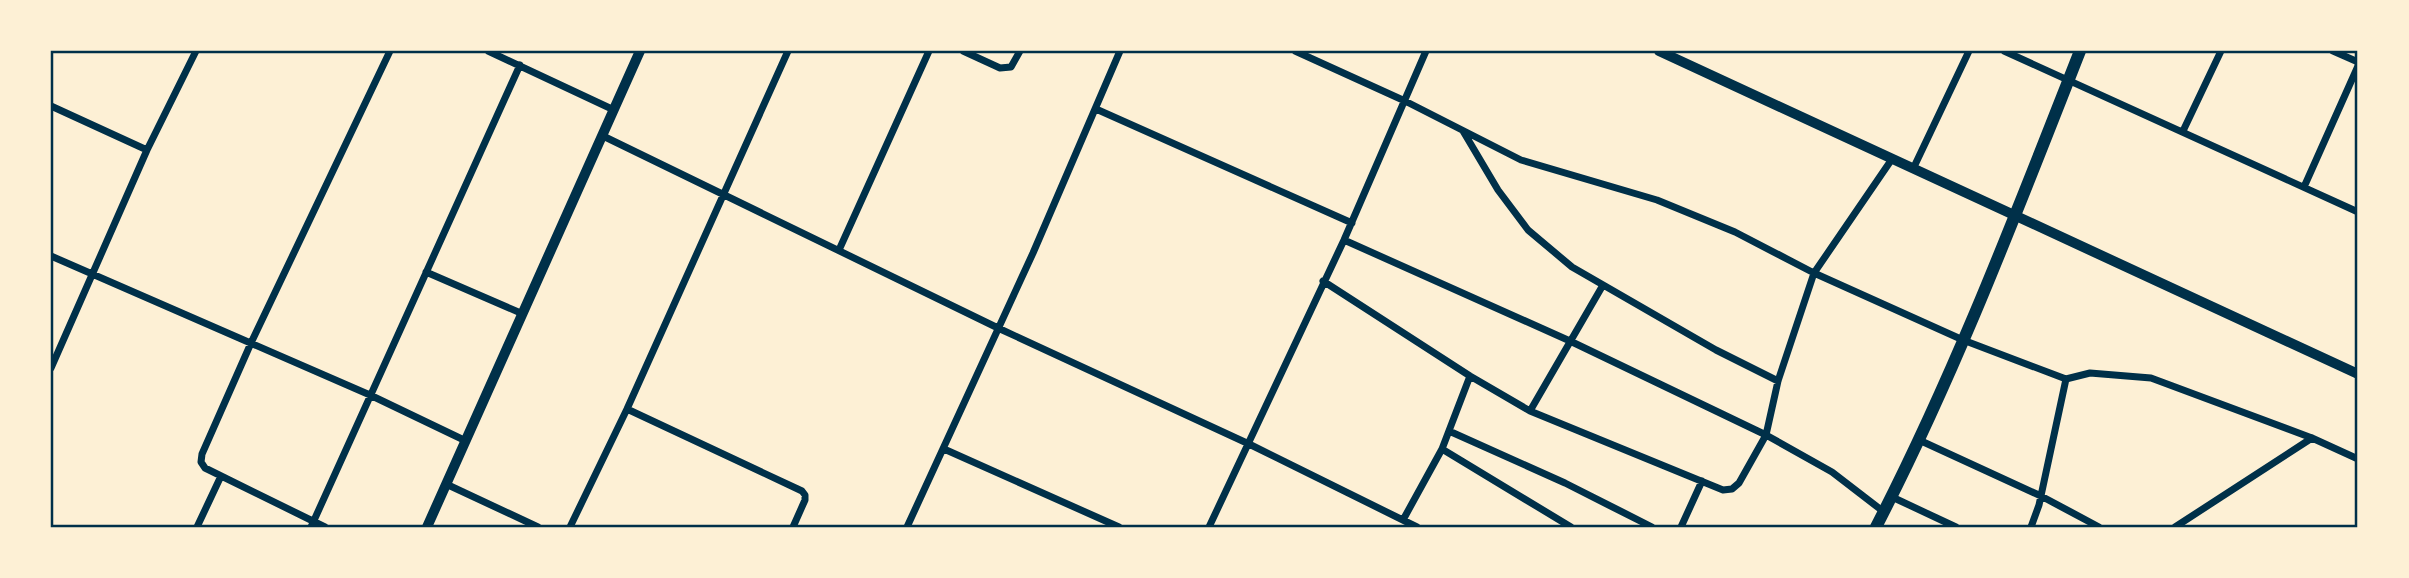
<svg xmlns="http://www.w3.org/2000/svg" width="2409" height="578" viewBox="0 0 2409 578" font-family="'Work Sans',sans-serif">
	<rect width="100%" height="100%" fill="#fdf0d5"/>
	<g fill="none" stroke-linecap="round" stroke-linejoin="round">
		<path stroke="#003049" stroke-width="7" d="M 488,51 L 614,110
			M 963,51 L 1000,68 L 1011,67 L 1020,51
			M 1295,51 L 1405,101 L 1521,160 L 1657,200 L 1735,232 L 1814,273 L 1963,340 L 2066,379 L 2090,373 L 2151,378 L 2312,438 L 2358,459
			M 2004,51 L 2358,212
			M 2333,51 L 2358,62
			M 51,106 L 147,150
			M 1096,109 L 1352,223
			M 1463,131 L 1498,190 L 1528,230 L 1572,267 L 1716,350 L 1778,381
			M 2183,131 L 2221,51
			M 603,136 L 998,328 L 1249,444 L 1417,527
			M 1913,169 L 1969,51
			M 2304,187 L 2358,66
			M 1344,240 L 1570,341 L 1766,435 L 1832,472 L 1884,512
			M 839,250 L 929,51
			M 51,256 L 370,395 L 466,441
			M 426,272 L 523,314
			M 1323,281 L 1470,376 L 1530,411 L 1723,490 L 1732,489 L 1739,483 L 1766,435 L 1778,381 L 1814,273 L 1892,159
			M 51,368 L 147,150 L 196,51
			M 627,409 L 802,491 L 805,495 L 805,500 L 793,527
			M 1530,411 L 1603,285
			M 1449,431 L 1565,483 L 1652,527
			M 1919,440 L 2041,496 L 2099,527
			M 944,449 L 1119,527
			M 1442,449 L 1571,527
			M 446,484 L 538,527
			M 1892,497 L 1956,527
			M 1403,520 L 1442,449 L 1470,376
			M 197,527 L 221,476
			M 311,527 L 520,65
			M 325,527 L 205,468 L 201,462 L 202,454 L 251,343 L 390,51
			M 570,527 L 627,409 L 788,51
			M 907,527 L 1033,253 L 1120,51
			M 1209,527 L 1344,240 L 1426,51
			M 1681,527 L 1702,481
			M 2031,527 L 2039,505 L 2066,379
			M 2175,527 L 2312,438"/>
		<path stroke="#003049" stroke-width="10" d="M 1659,51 L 2358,374
			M 427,527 L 640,51"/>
		<path stroke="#003049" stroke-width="12" d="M 1876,527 C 1955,374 2017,211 2080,51"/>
	</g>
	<rect width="2409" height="578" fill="none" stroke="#fdf0d5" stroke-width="105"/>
	<rect x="52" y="52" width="2304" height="474" fill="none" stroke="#003049" stroke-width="2.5"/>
</svg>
